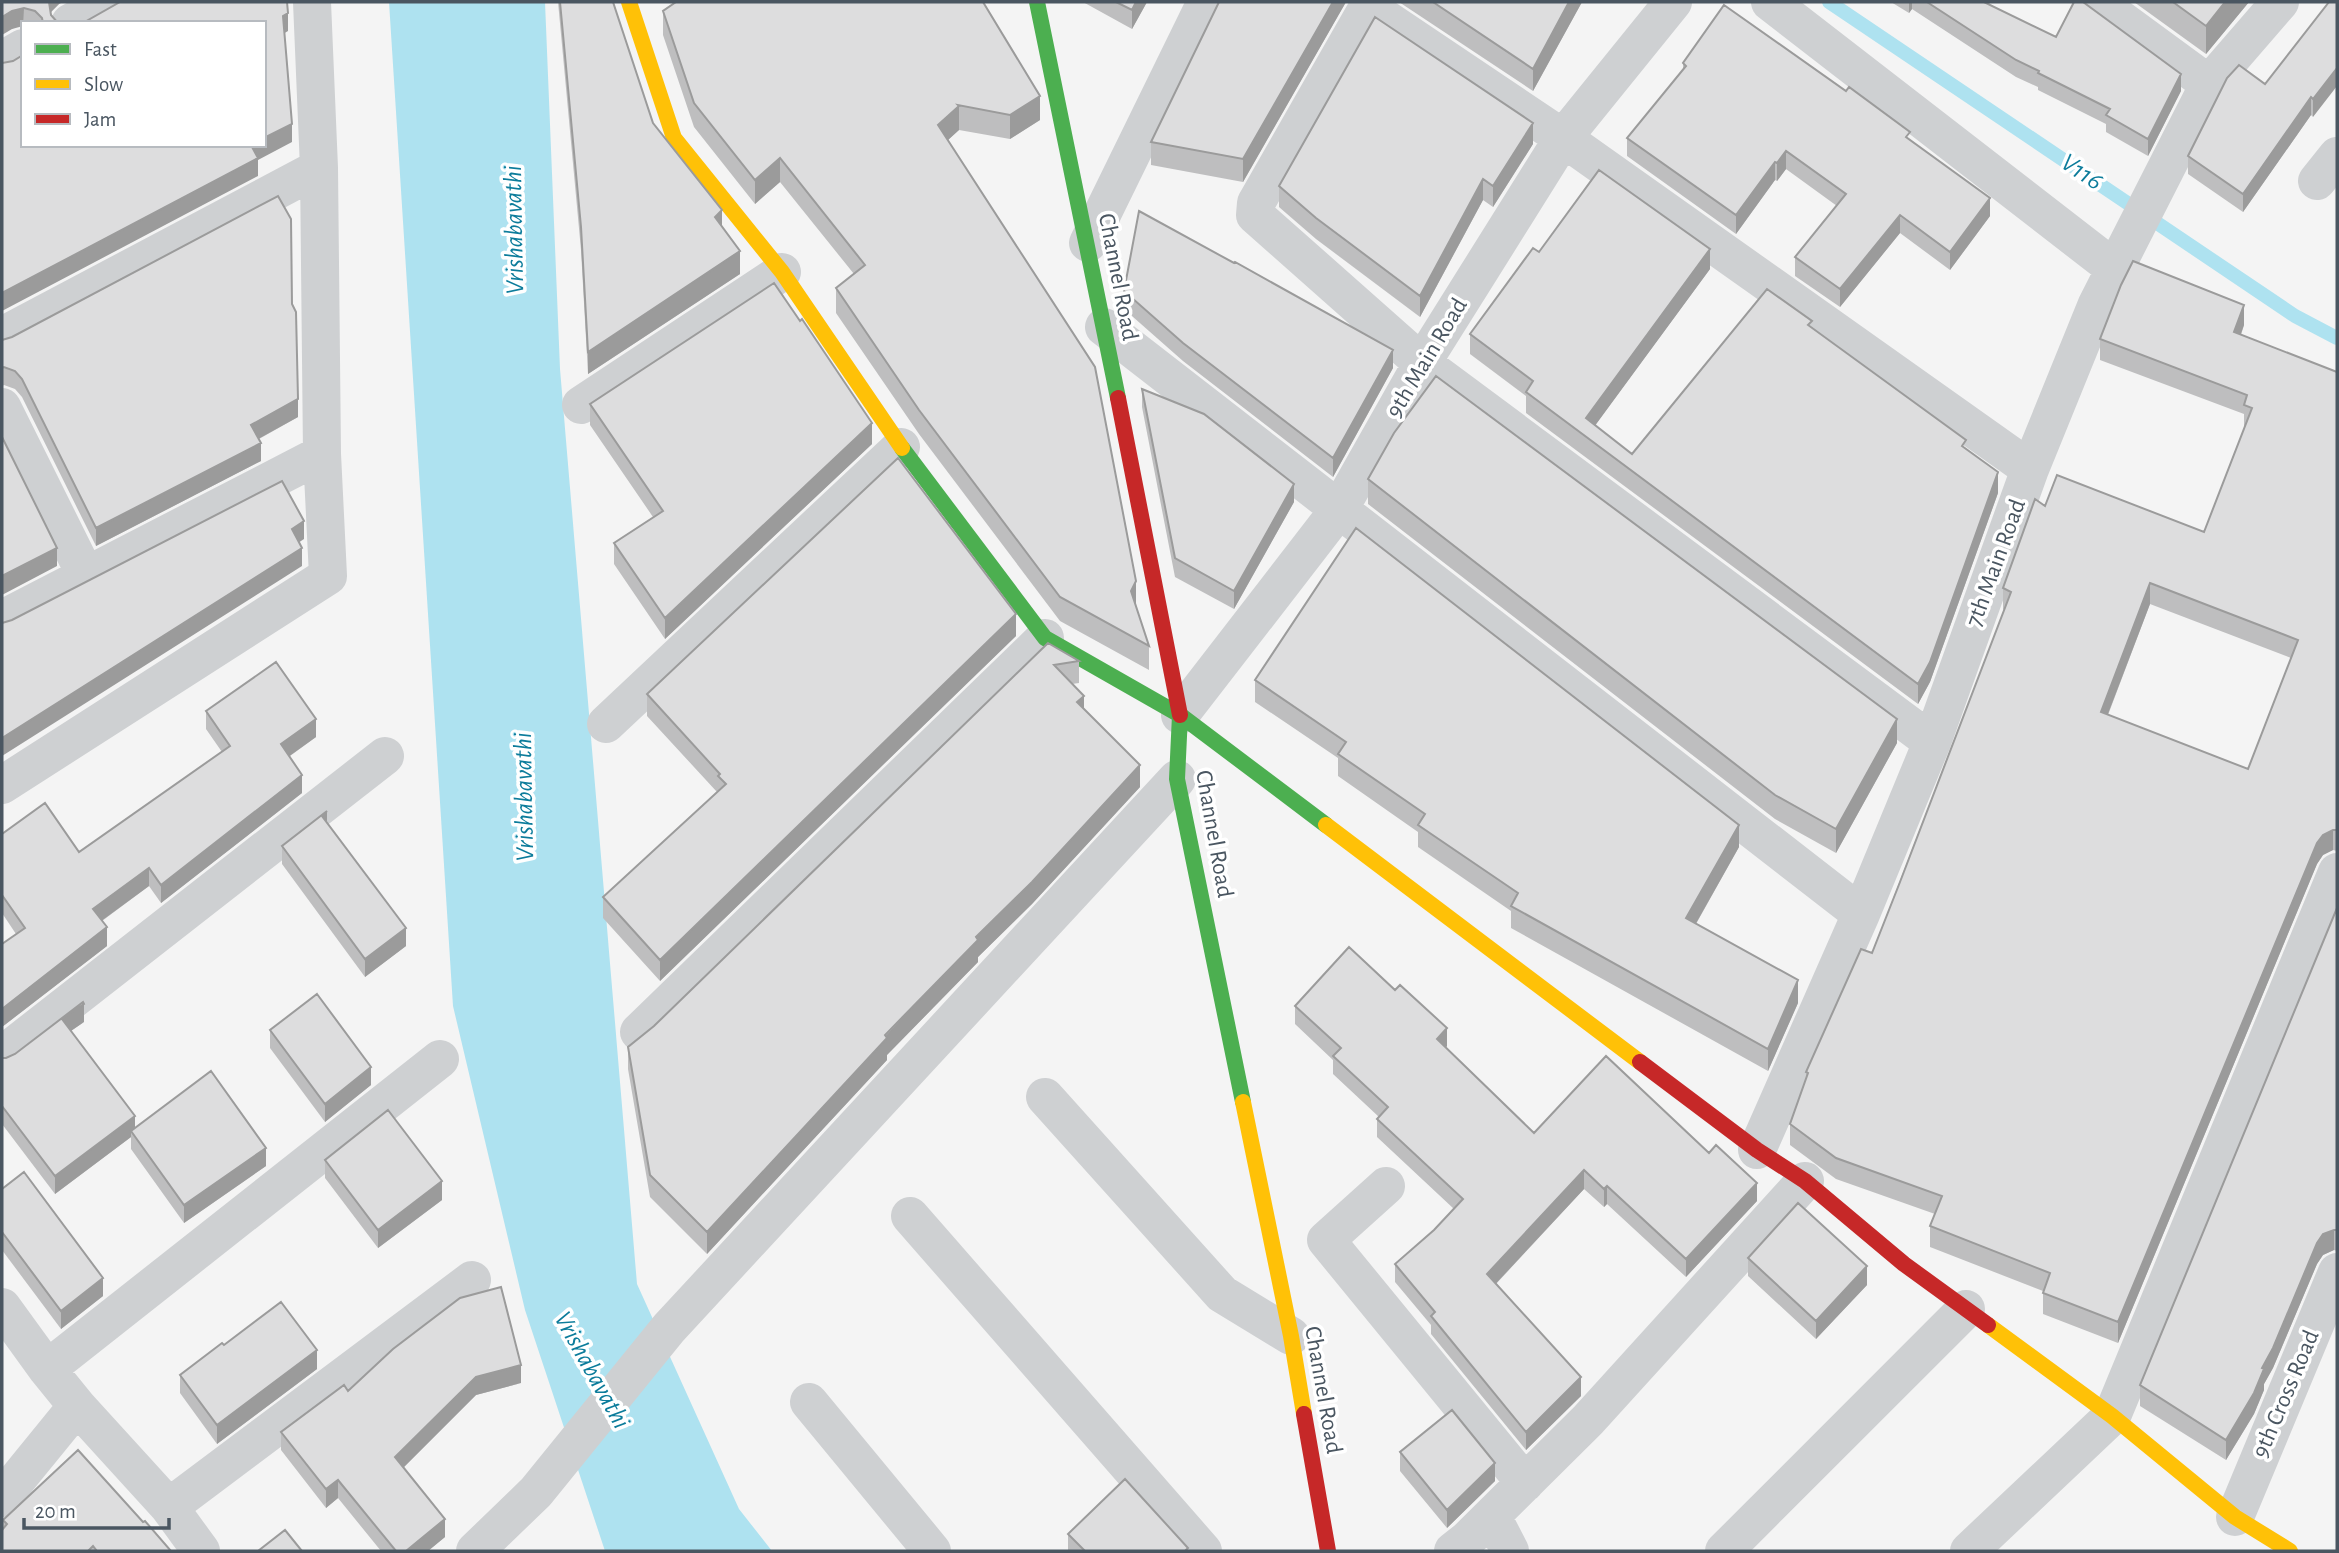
<svg xmlns="http://www.w3.org/2000/svg" width="2339" height="1553" viewBox="0 0 2339 1553" font-family="'Alegreya Sans',sans-serif">
	<rect width="100%" height="100%" fill="#f4f4f4"/>
	<path fill="#aee2f0" d="M 389,2 L 545,2 L 560,369 L 637,1284 L 739,1509 L 772,1551 L 605,1551 L 525,1310 L 453,1006 Z"/>
	<g fill="none" stroke-linecap="round" stroke-linejoin="round">
		<path stroke="#aee2f0" stroke-width="14" d="M 1829,2 L 2295,316 L 2337,338"/>
		<path stroke="#ced0d2" stroke-width="38" d="M 1371,2 L 1368,7 L 1563,138 L 2030,469
			M 1770,2 L 2115,269
			M 2097,2 L 2209,84
			M 1368,7 L 1256,203 L 1255,215 L 1422,363 L 1932,742
			M 70,23 L 108,2
			M 2,60 L 23,48
			M 2317,181 L 2337,156
			M 1088,243 L 1206,2
			M 1104,327 L 1861,914
			M 2,336 L 319,168
			M 581,405 L 782,272
			M 2,407 L 85,574
			M 2,619 L 322,454 L 319,168 L 312,2
			M 1180,715 L 1340,508 L 1422,363 L 1563,138 L 1673,2
			M 606,724 L 901,447
			M 2,785 L 328,576 L 322,454
			M 639,1032 L 1045,638
			M 2,1055 L 385,756
			M 1045,1097 L 1222,1294 L 1291,1336
			M 1757,1150 L 1861,914 L 1932,742 L 2030,469 L 2097,304 L 2209,84 L 2280,2
			M 1386,1186 L 1326,1240 L 1525,1483
			M 910,1216 L 1203,1551
			M 2,1307 L 47,1369 L 77,1406 L 169,1507 L 201,1551
			M 47,1369 L 440,1059
			M 809,1402 L 932,1551
			M 2,1498 L 77,1406
			M 169,1507 L 472,1280
			M 1492,1516 L 1510,1551
			M 2235,1517 L 2337,1272
			M 475,1551 L 536,1492 L 669,1328 L 1177,779
			M 1453,1551 L 1467,1540 L 1588,1420 L 1805,1181
			M 1724,1551 L 1966,1309
			M 1969,1551 L 2112,1416 L 2337,872"/>
		<path stroke="#4caf50" stroke-width="16" d="M 1037,2 L 1118,398
			M 902,448 L 1045,638 L 1180,715 L 1326,825
			M 1180,715 L 1177,779 L 1243,1102"/>
		<path stroke="#ffc107" stroke-width="16" d="M 629,2 L 674,138 L 782,272 L 902,448
			M 1326,825 L 1640,1062
			M 1243,1102 L 1291,1336 L 1304,1414
			M 1988,1325 L 2112,1416 L 2235,1517 L 2290,1551"/>
		<path stroke="#c62828" stroke-width="16" d="M 1118,398 L 1180,715
			M 1640,1062 L 1757,1150 L 1805,1181 L 1904,1264 L 1988,1325
			M 1304,1414 L 1328,1551"/>
	</g>
	<path fill="#bebebf" fill-rule="evenodd" d="M 2,2 L 59,4 L 51,12 L 51,15 L 58,23 L 23,23 L 12,29 Z
		M 558,2 L 613,2 L 653,123 L 722,227 L 740,274 L 588,374 L 581,250 Z
		M 1083,2 L 1147,2 L 1132,29 Z
		M 1346,2 L 1243,182 L 1151,165 L 1151,142 Z
		M 1399,2 L 1582,2 L 1533,91 Z
		M 1891,2 L 1991,2 L 1989,4 L 2056,37 L 2181,91 L 2148,156 L 2106,132 L 2106,124 L 2038,90 L 2038,87 L 2016,77 L 1912,9 L 1909,13 Z
		M 2134,2 L 2249,2 L 2206,54 Z
		M 2329,2 L 2313,117 L 2311,115 L 2243,212 L 2188,174 L 2188,156 L 2265,84 Z
		M 663,11 L 1040,120 L 1010,139 L 959,130 L 948,140 L 1136,605 L 1136,606 L 1149,646 L 1149,670 L 1060,621 L 919,434 L 836,313 L 836,288 L 854,274 L 780,182 L 755,204 L 694,127 L 663,35 Z
		M 1683,63 L 1910,140 L 1990,216 L 1950,270 L 1900,233 L 1840,307 L 1795,276 L 1795,257 L 1837,206 L 1786,169 L 1777,181 L 1775,180 L 1736,234 L 1627,156 L 1627,138 L 1683,70 Z
		M 1533,144 L 1493,207 L 1483,200 L 1420,317 L 1316,239 L 1279,207 L 1279,186 Z
		M 1539,252 L 1710,269 L 1595,425 L 1632,454 L 1812,327 L 1966,449 L 1998,493 L 1930,682 L 1918,704 L 1526,413 L 1526,396 L 1470,354 L 1470,334 Z
		M 1124,291 L 1393,368 L 1333,477 L 1183,361 L 1124,309 Z
		M 292,304 L 298,417 L 259,439 L 261,461 L 96,546 L 22,397 L 15,389 L 4,385 L 2,386 L 2,340 Z
		M 2244,325 L 2241,335 L 2337,372 L 2337,851 L 2333,850 L 2323,855 L 2317,864 L 2118,1343 L 2043,1314 L 2043,1291 L 1930,1247 L 1930,1226 L 1935,1214 L 1836,1179 L 1790,1145 L 1790,1124 L 1806,1078 L 1806,1072 L 1872,953 L 2004,610 L 2003,609 L 2003,588 L 2045,506 L 2204,532 L 2245,426 L 2244,426 L 2244,414 L 2100,360 L 2100,339 ZM 2150,604 L 2291,658 L 2248,769 L 2108,715 Z
		M 1142,389 L 1294,502 L 1234,609 L 1175,577 L 1142,407 Z
		M 590,404 L 872,444 L 665,639 L 614,564 L 614,543 L 653,517 L 590,425 Z
		M 1368,479 L 1897,743 L 1836,853 L 1775,819 L 1368,504 Z
		M 1016,636 L 660,981 L 603,918 L 603,897 L 717,792 L 647,716 L 647,694 Z
		M 1048,643 L 1079,661 L 1079,683 L 1072,684 L 1084,709 L 1140,787 L 1032,904 L 978,957 L 978,962 L 887,1055 L 887,1060 L 707,1254 L 650,1197 L 628,1069 L 628,1047 L 654,1026 Z
		M 1255,680 L 1739,847 L 1696,924 L 1798,1003 L 1768,1071 L 1511,928 L 1511,911 L 1418,847 L 1418,832 L 1338,776 L 1338,758 L 1255,702 Z
		M 206,711 L 316,737 L 290,756 L 302,793 L 161,903 L 149,886 L 102,921 L 107,946 L 2,1027 L 2,944 L 16,934 L 2,913 L 2,834 L 79,852 L 222,752 L 206,729 Z
		M 327,823 L 406,946 L 365,977 L 282,864 L 282,846 Z
		M 2337,908 L 2337,1251 L 2334,1250 L 2323,1255 L 2317,1264 L 2273,1368 L 2264,1384 L 2264,1390 L 2254,1414 L 2226,1460 L 2140,1406 L 2140,1385 Z
		M 1295,1006 L 1447,1046 L 1446,1048 L 1534,1133 L 1757,1201 L 1686,1277 L 1607,1204 L 1604,1207 L 1584,1189 L 1496,1284 L 1581,1396 L 1526,1450 L 1431,1334 L 1431,1325 L 1395,1282 L 1395,1264 L 1434,1230 L 1454,1209 L 1377,1137 L 1377,1119 L 1379,1117 L 1333,1074 L 1333,1060 L 1295,1024 Z
		M 84,1022 L 71,1031 L 135,1128 L 266,1166 L 184,1223 L 131,1149 L 131,1137 L 55,1194 L 2,1124 L 2,1058 L 6,1058 Z
		M 270,1030 L 371,1085 L 325,1122 L 270,1048 Z
		M 325,1160 L 442,1200 L 378,1248 L 325,1178 Z
		M 2,1189 L 103,1296 L 61,1329 L 2,1250 Z
		M 1748,1258 L 1867,1285 L 1816,1339 L 1748,1276 Z
		M 224,1345 L 317,1369 L 217,1444 L 180,1393 L 180,1375 Z
		M 521,1383 L 476,1395 L 403,1468 L 445,1537 L 428,1551 L 381,1551 L 338,1498 L 326,1508 L 281,1450 L 281,1432 Z
		M 1400,1452 L 1495,1481 L 1447,1528 L 1400,1471 Z
		M 3,1520 L 143,1522 L 171,1551 L 2,1551 Z
		M 1068,1534 L 1188,1551 L 1068,1551 Z"/>
	<path fill="#9b9b9b" d="M 49,2 L 63,2 L 59,4 L 51,12 L 48,22 Z
		M 1136,2 L 1147,2 L 1132,29 L 1132,10 Z
		M 1333,2 L 1346,2 L 1243,182 L 1243,159 Z
		M 1569,2 L 1582,2 L 1533,91 L 1533,69 Z
		M 1909,2 L 1912,2 L 1912,9 L 1909,13 Z
		M 2225,2 L 2249,2 L 2206,54 L 2206,26 Z
		M 24,8 L 23,26 L 12,29 L 2,35 L 2,17 L 12,11 Z
		M 288,13 L 288,31 L 283,34 L 283,16 Z
		M 2337,68 L 2337,86 L 2313,117 L 2313,99 Z
		M 2181,74 L 2181,91 L 2148,156 L 2148,139 Z
		M 1040,96 L 1040,120 L 1010,139 L 1010,115 Z
		M 2311,97 L 2311,115 L 2243,212 L 2243,194 Z
		M 959,106 L 959,130 L 938,149 L 938,125 Z
		M 1533,123 L 1533,144 L 1493,207 L 1493,186 Z
		M 292,124 L 292,142 L 258,160 L 258,176 L 2,311 L 2,293 L 251,145 L 264,145 L 264,138 Z
		M 1786,151 L 1786,169 L 1777,181 L 1777,163 Z
		M 780,158 L 780,182 L 755,204 L 755,180 Z
		M 1775,162 L 1775,180 L 1736,234 L 1736,215 Z
		M 1483,179 L 1483,200 L 1420,317 L 1420,296 Z
		M 1990,198 L 1990,216 L 1950,270 L 1950,252 Z
		M 722,210 L 722,233 L 715,217 Z
		M 1900,215 L 1900,233 L 1840,307 L 1840,289 Z
		M 1710,249 L 1710,269 L 1586,438 L 1586,418 Z
		M 740,251 L 740,274 L 588,374 L 588,352 Z
		M 2244,305 L 2244,325 L 2234,353 L 2234,332 Z
		M 1393,350 L 1393,368 L 1333,477 L 1333,458 Z
		M 298,399 L 298,417 L 251,443 L 251,425 Z
		M 872,423 L 872,444 L 665,639 L 665,618 Z
		M 261,443 L 261,461 L 96,546 L 96,528 Z
		M 1998,472 L 1998,493 L 1930,682 L 1918,704 L 1918,684 Z
		M 1294,484 L 1294,502 L 1234,609 L 1234,591 Z
		M 304,521 L 304,539 L 292,547 L 292,529 Z
		M 57,548 L 57,566 L 2,595 L 2,576 Z
		M 302,548 L 302,566 L 2,756 L 2,738 Z
		M 1136,581 L 1136,605 L 1131,615 L 1131,591 Z
		M 2150,583 L 2150,604 L 2101,732 L 2101,712 Z
		M 1016,614 L 1016,636 L 660,981 L 660,960 Z
		M 1084,696 L 1084,718 L 1077,702 Z
		M 316,719 L 316,737 L 281,762 L 281,744 Z
		M 1897,719 L 1897,743 L 1836,853 L 1836,829 Z
		M 1140,765 L 1140,787 L 1032,904 L 978,957 L 978,962 L 887,1055 L 887,1060 L 707,1254 L 707,1232 L 976,937 Z
		M 302,775 L 302,793 L 161,903 L 161,885 Z
		M 327,811 L 327,829 L 322,816 Z
		M 1739,825 L 1739,847 L 1686,941 L 1686,918 Z
		M 2333,830 L 2333,850 L 2323,855 L 2317,864 L 2118,1343 L 2118,1322 L 2317,843 L 2323,835 Z
		M 149,868 L 149,886 L 93,927 L 93,909 Z
		M 107,927 L 107,946 L 2,1027 L 2,1009 Z
		M 406,928 L 406,946 L 365,977 L 365,959 Z
		M 1798,980 L 1798,1003 L 1768,1071 L 1768,1049 Z
		M 84,1004 L 84,1022 L 62,1037 L 62,1019 Z
		M 1447,1028 L 1447,1046 L 1437,1057 L 1437,1039 Z
		M 371,1067 L 371,1085 L 325,1122 L 325,1104 Z
		M 135,1116 L 135,1134 L 131,1131 L 131,1137 L 55,1194 L 55,1176 Z
		M 266,1148 L 266,1166 L 184,1223 L 184,1205 Z
		M 1584,1170 L 1584,1189 L 1487,1293 L 1487,1274 Z
		M 442,1181 L 442,1200 L 378,1248 L 378,1230 Z
		M 1757,1183 L 1757,1201 L 1686,1277 L 1686,1259 Z
		M 1607,1186 L 1607,1204 L 1604,1207 L 1604,1189 Z
		M 2334,1230 L 2334,1250 L 2323,1255 L 2317,1264 L 2273,1368 L 2264,1384 L 2264,1390 L 2254,1414 L 2226,1460 L 2226,1440 L 2317,1243 L 2323,1234 Z
		M 1867,1266 L 1867,1285 L 1816,1339 L 1816,1321 Z
		M 103,1278 L 103,1296 L 61,1329 L 61,1311 Z
		M 317,1350 L 317,1369 L 217,1444 L 217,1425 Z
		M 521,1365 L 521,1383 L 476,1395 L 395,1476 L 395,1457 L 476,1377 Z
		M 1581,1377 L 1581,1396 L 1526,1450 L 1526,1432 Z
		M 1495,1463 L 1495,1481 L 1447,1528 L 1447,1510 Z
		M 338,1480 L 338,1498 L 326,1508 L 326,1489 Z
		M 445,1519 L 445,1537 L 428,1551 L 406,1551 Z"/>
	<path fill="#ddddde" stroke="#9b9b9b" stroke-width="2" fill-rule="evenodd" d="M 2,2 L 49,2 L 51,15 L 58,23 L 43,23 L 42,18 L 35,11 L 24,8 L 12,11 L 2,17 Z
		M 120,2 L 287,2 L 288,13 L 283,16 L 292,124 L 264,138 L 264,23 L 83,23 Z
		M 560,2 L 613,2 L 653,123 L 722,210 L 715,217 L 740,251 L 588,352 L 581,227 Z
		M 676,2 L 983,2 L 1040,96 L 1010,115 L 958,105 L 959,106 L 938,125 L 1095,367 L 1136,581 L 1131,591 L 1149,646 L 1060,597 L 919,410 L 836,288 L 865,265 L 780,158 L 755,180 L 694,103 L 663,11 Z
		M 1116,2 L 1136,2 L 1132,10 Z
		M 1219,2 L 1333,2 L 1243,159 L 1151,142 Z
		M 1433,2 L 1569,2 L 1533,69 Z
		M 1927,2 L 1984,2 L 2056,37 L 2074,2 L 2083,2 L 2181,74 L 2148,139 L 2106,115 L 2110,109 L 2038,73 L 2039,71 L 2016,60 Z
		M 2173,2 L 2225,2 L 2206,26 Z
		M 2329,2 L 2337,2 L 2337,68 L 2313,99 L 2311,97 L 2243,194 L 2188,156 L 2227,78 L 2239,65 L 2265,84 Z
		M 1724,5 L 1846,91 L 1849,87 L 1910,132 L 1906,137 L 1990,198 L 1950,252 L 1900,215 L 1840,289 L 1795,257 L 1846,194 L 1786,151 L 1777,163 L 1775,162 L 1736,215 L 1627,138 L 1686,66 L 1683,63 Z
		M 1375,17 L 1533,123 L 1493,186 L 1483,179 L 1420,296 L 1316,218 L 1279,186 Z
		M 23,55 L 23,145 L 251,145 L 258,158 L 2,293 L 2,63 L 13,61 Z
		M 1599,170 L 1710,249 L 1586,418 L 1632,454 L 1767,289 L 1812,321 L 1808,325 L 1966,440 L 1962,446 L 1998,472 L 1930,662 L 1918,684 L 1526,392 L 1533,381 L 1470,334 L 1533,248 L 1539,252 Z
		M 278,196 L 291,219 L 292,304 L 296,312 L 298,399 L 251,425 L 261,443 L 96,528 L 22,379 L 15,371 L 4,367 L 2,368 L 2,340 L 12,337 Z
		M 1139,211 L 1234,263 L 1235,262 L 1393,350 L 1333,458 L 1183,343 L 1124,291 Z
		M 2133,261 L 2244,305 L 2234,332 L 2337,372 L 2337,830 L 2333,830 L 2323,835 L 2317,843 L 2118,1322 L 2043,1293 L 2050,1273 L 1930,1226 L 1942,1196 L 1836,1158 L 1790,1124 L 1808,1073 L 1806,1072 L 1861,949 L 1872,953 L 1900,882 L 2011,592 L 2003,588 L 2035,499 L 2045,506 L 2057,475 L 2204,532 L 2252,408 L 2244,405 L 2247,395 L 2100,339 L 2121,285 ZM 2150,583 L 2298,640 L 2248,769 L 2101,712 Z
		M 774,283 L 800,321 L 802,319 L 872,423 L 665,618 L 614,543 L 663,511 L 590,404 Z
		M 1436,376 L 1897,719 L 1836,829 L 1775,795 L 1368,479 L 1394,433 Z
		M 1142,389 L 1204,414 L 1294,484 L 1234,591 L 1175,558 Z
		M 2,437 L 57,548 L 2,576 Z
		M 898,458 L 1016,614 L 660,960 L 603,897 L 726,784 L 718,776 L 720,774 L 647,694 Z
		M 282,481 L 304,521 L 292,529 L 302,548 L 2,738 L 2,623 L 12,620 Z
		M 1356,528 L 1739,825 L 1686,918 L 1798,980 L 1768,1049 L 1511,906 L 1518,893 L 1418,825 L 1425,814 L 1338,754 L 1346,742 L 1255,680 Z
		M 1048,643 L 1079,661 L 1054,665 L 1084,696 L 1077,702 L 1140,765 L 1032,882 L 976,937 L 978,940 L 885,1035 L 887,1038 L 707,1232 L 650,1175 L 628,1047 L 654,1026 Z
		M 276,662 L 316,719 L 281,744 L 302,775 L 161,885 L 149,868 L 93,909 L 107,927 L 2,1009 L 2,944 L 25,928 L 2,895 L 2,834 L 45,803 L 79,852 L 230,746 L 206,711 Z
		M 327,811 L 322,816 L 406,928 L 365,959 L 282,846 Z
		M 2337,908 L 2337,1230 L 2334,1230 L 2323,1234 L 2317,1243 L 2273,1348 L 2262,1368 L 2264,1369 L 2254,1393 L 2226,1440 L 2140,1385 Z
		M 1349,947 L 1395,990 L 1400,985 L 1447,1028 L 1437,1039 L 1534,1133 L 1606,1056 L 1709,1153 L 1716,1145 L 1757,1183 L 1686,1259 L 1607,1186 L 1604,1189 L 1584,1170 L 1487,1274 L 1581,1377 L 1526,1432 L 1431,1316 L 1435,1312 L 1395,1264 L 1434,1230 L 1463,1199 L 1377,1119 L 1388,1107 L 1333,1056 L 1341,1048 L 1295,1006 Z
		M 317,994 L 371,1067 L 325,1104 L 270,1030 Z
		M 83,1002 L 84,1004 L 62,1019 L 135,1116 L 55,1176 L 2,1106 L 2,1058 L 6,1058 L 15,1054 Z
		M 211,1071 L 266,1148 L 184,1205 L 131,1131 Z
		M 388,1110 L 442,1181 L 378,1230 L 325,1160 Z
		M 24,1172 L 103,1278 L 61,1311 L 2,1232 L 2,1189 Z
		M 1798,1203 L 1867,1266 L 1816,1321 L 1748,1258 Z
		M 501,1287 L 521,1365 L 476,1377 L 395,1457 L 445,1519 L 406,1551 L 396,1551 L 338,1480 L 326,1489 L 281,1432 L 344,1385 L 348,1391 L 393,1349 L 460,1298 Z
		M 281,1302 L 317,1350 L 217,1425 L 180,1375 L 222,1343 L 224,1345 Z
		M 1452,1410 L 1495,1463 L 1447,1510 L 1400,1452 Z
		M 78,1450 L 143,1522 L 145,1521 L 171,1551 L 97,1551 L 93,1546 L 88,1551 L 2,1551 L 2,1530 L 7,1524 L 3,1520 Z
		M 1125,1479 L 1188,1548 L 1185,1551 L 1085,1551 L 1068,1534 Z
		M 285,1530 L 302,1551 L 258,1551 Z"/>
	<g text-anchor="middle" dominant-baseline="central" stroke-width="7" stroke-linejoin="round" paint-order="stroke">
		<g font-size="24" fill="#4a5661" stroke="#fff">
			<text transform="translate(1118 277) rotate(79)">Channel Road</text>
			<text transform="translate(1427 358) rotate(-59)">9th Main Road</text>
			<text transform="translate(1996 563) rotate(-70)">7th Main Road</text>
			<text transform="translate(1214 834) rotate(80)">Channel Road</text>
			<text transform="translate(1323 1390) rotate(80)">Channel Road</text>
			<text transform="translate(2286 1394) rotate(-67)">9th Cross Road</text>
		</g>
		<g font-size="26" font-style="italic" fill="#0c7c9b" stroke="#fff">
			<text transform="translate(2082 172) rotate(34)">V116</text>
			<text transform="translate(514 230) rotate(-91)">Vrishabavathi</text>
			<text transform="translate(524 797) rotate(-91)">Vrishabavathi</text>
			<text transform="translate(592 1370) rotate(61)">Vrishabavathi</text>
		</g>
	</g>
	<rect width="2339" height="1553" fill="none" stroke="#4a5661" stroke-width="7"/>
	<rect x="21" y="21" width="245" height="126" fill="#ffffff" stroke="#b7bbc0" stroke-width="2"/>
	<rect x="35" y="44" width="35" height="10" fill="#4caf50" stroke="#b7bbc0" stroke-width="2"/>
	<text x="84" y="56" font-size="21" fill="#4a5661">Fast</text>
	<rect x="35" y="79" width="35" height="10" fill="#ffc107" stroke="#b7bbc0" stroke-width="2"/>
	<text x="84" y="91" font-size="21" fill="#4a5661">Slow</text>
	<rect x="35" y="114" width="35" height="10" fill="#c62828" stroke="#b7bbc0" stroke-width="2"/>
	<text x="84" y="126" font-size="21" fill="#4a5661">Jam</text>
	<path d="M24 1518v10h145v-10" fill="none" stroke="#4a5661" stroke-width="3.5"/>
	<text x="35" y="1518" font-size="21" fill="#4a5661" stroke="#ffffff" stroke-width="5" paint-order="stroke">20 m</text>
</svg>
